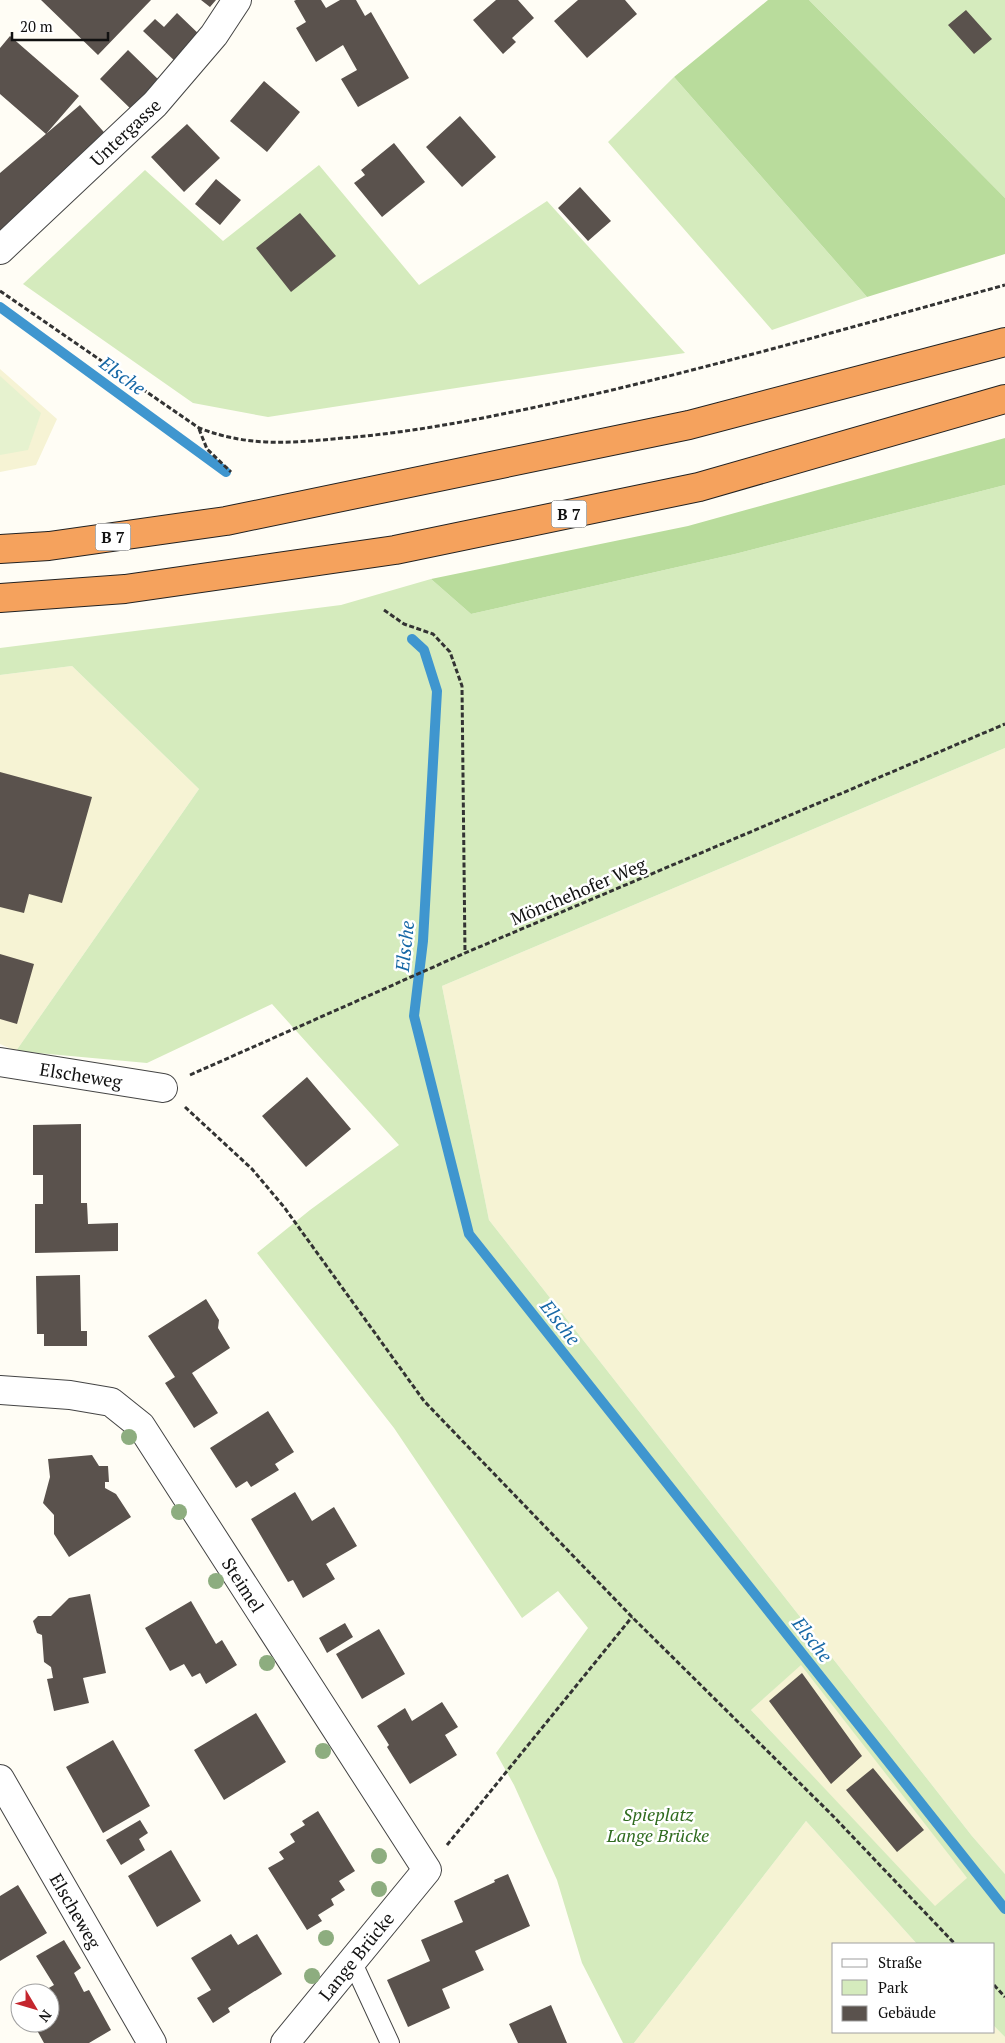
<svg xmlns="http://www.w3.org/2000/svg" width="1005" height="2043" viewBox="0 0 1005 2043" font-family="'PT Serif',serif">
	<rect width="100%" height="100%" fill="#fffdf5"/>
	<path fill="#f6f3d4" d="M 0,369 L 57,419 L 36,465 L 0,472 Z
		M 72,666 L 199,789 L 16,1051 L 0,1044 L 0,675 Z
		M 1005,748 L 1005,1874 L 972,1836 L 489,1220 L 442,986 Z
		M 801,1664 L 968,1879 L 935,1907 L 751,1710 Z
		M 806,1821 L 917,1944 L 834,1944 L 834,2032 L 994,2032 L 994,2026 L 1005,2037 L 1005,2043 L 634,2043 Z"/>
	<path fill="#d5ebbd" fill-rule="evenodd" d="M 809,0 L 1005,0 L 1005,198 Z
		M 674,77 L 867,297 L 772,330 L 608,142 Z
		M 319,165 L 419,285 L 547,201 L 685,353 L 268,417 L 193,403 L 23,284 L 145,170 L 223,241 Z
		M 1005,485 L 1005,748 L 442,986 L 489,1220 L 972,1836 L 1005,1874 L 1005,2037 L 994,2026 L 994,1944 L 917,1944 L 806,1821 L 634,2043 L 623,2043 L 582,1963 L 557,1880 L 514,1785 L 496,1753 L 588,1628 L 558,1591 L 522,1618 L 394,1428 L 257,1253 L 310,1210 L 399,1145 L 272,1004 L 147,1063 L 16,1051 L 199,789 L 72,666 L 0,675 L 0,648 L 341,605 L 431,579 L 471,614 L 735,554 ZM 801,1665 L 967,1878 L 935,1906 L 751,1710 Z"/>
	<path fill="#b9dc9c" d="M 768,0 L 809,0 L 1005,198 L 1005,254 L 867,297 L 674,77 Z
		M 1005,438 L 1005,485 L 735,554 L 471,614 L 431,579 L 688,526 Z"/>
	<path fill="#e6f2cf" d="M 0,376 L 41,413 L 28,450 L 0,455 Z"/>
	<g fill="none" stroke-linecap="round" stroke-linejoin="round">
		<path stroke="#3f96cf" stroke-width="10" d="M 0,307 L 226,472
			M 412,639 L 424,650 L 437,691 L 423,941 L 414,1016 L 469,1234 L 1005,1909"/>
	</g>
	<path fill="#5a524d" d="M 41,0 L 151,0 L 98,55 Z
		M 201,0 L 216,0 L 210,7 Z
		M 296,0 L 321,0 L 326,8 L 340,0 L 356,0 L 365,16 L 371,12 L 409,78 L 358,107 L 341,79 L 357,70 L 343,45 L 316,62 L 296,28 L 306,22 L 294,1 Z
		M 496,0 L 518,0 L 534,18 L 512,38 L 516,42 L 503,54 L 473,20 Z
		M 578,0 L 625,0 L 637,14 L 587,58 L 554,21 Z
		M 966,10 L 992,39 L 974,54 L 948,25 Z
		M 177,13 L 202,37 L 177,63 L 143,31 L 155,19 L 164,27 Z
		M 10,36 L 79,96 L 46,134 L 0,94 L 0,48 Z
		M 128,50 L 163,84 L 135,113 L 100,79 Z
		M 264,81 L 300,112 L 267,152 L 230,121 Z
		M 80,105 L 110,139 L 0,234 L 0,173 Z
		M 460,116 L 496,157 L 462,187 L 426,147 Z
		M 187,124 L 220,158 L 184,192 L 151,157 Z
		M 394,143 L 425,182 L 382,217 L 354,183 L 365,175 L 361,170 Z
		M 216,179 L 241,200 L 220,225 L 195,204 Z
		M 580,187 L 611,221 L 588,241 L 558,208 Z
		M 300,213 L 336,256 L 291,292 L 256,248 Z
		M 0,772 L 92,797 L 62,903 L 29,894 L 24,913 L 0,907 Z
		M 0,954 L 34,964 L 17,1024 L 0,1019 Z
		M 307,1077 L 351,1129 L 306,1167 L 262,1116 Z
		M 81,1124 L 81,1203 L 87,1203 L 88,1224 L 118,1223 L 118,1251 L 35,1253 L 35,1204 L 43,1204 L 43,1175 L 33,1175 L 33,1125 Z
		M 80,1275 L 81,1331 L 87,1331 L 87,1346 L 44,1346 L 44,1334 L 37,1334 L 36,1276 Z
		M 206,1299 L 219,1320 L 218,1328 L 230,1348 L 192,1373 L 218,1413 L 194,1428 L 165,1383 L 175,1377 L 148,1336 Z
		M 268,1411 L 294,1452 L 275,1464 L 279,1470 L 251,1487 L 247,1481 L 236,1488 L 210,1448 Z
		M 92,1455 L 99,1466 L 108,1466 L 109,1482 L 105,1482 L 105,1488 L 116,1494 L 131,1517 L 69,1557 L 54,1534 L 54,1515 L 43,1503 L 50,1477 L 48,1459 Z
		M 295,1492 L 312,1521 L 334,1507 L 357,1546 L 326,1564 L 335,1579 L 303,1598 L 293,1580 L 288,1582 L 251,1519 Z
		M 90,1594 L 106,1673 L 83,1678 L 89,1703 L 54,1711 L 47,1679 L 53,1678 L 51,1667 L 44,1662 L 42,1635 L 37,1633 L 33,1621 L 38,1616 L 51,1616 L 69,1598 Z
		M 191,1601 L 216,1644 L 222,1640 L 237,1665 L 206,1684 L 200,1673 L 192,1677 L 184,1664 L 170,1671 L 145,1628 Z
		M 345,1623 L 353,1637 L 327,1653 L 319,1638 Z
		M 379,1629 L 405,1674 L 362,1699 L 336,1654 Z
		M 802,1673 L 862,1756 L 831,1784 L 769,1701 Z
		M 442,1702 L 458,1727 L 445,1735 L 457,1755 L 410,1784 L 387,1747 L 389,1745 L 377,1726 L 405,1708 L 412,1721 Z
		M 256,1713 L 286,1762 L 224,1800 L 194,1750 Z
		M 113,1740 L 150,1806 L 103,1833 L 66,1767 Z
		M 873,1768 L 924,1830 L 897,1852 L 846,1790 Z
		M 318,1811 L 355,1871 L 339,1881 L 345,1890 L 331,1899 L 334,1905 L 318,1915 L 322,1921 L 307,1930 L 268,1868 L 284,1859 L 279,1852 L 295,1842 L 290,1834 L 305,1825 L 302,1821 Z
		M 140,1820 L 148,1833 L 139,1839 L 145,1850 L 121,1865 L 106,1840 Z
		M 171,1850 L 201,1901 L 157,1927 L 128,1876 Z
		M 508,1874 L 530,1926 L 475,1951 L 484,1970 L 442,1989 L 450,2008 L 408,2027 L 387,1980 L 430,1961 L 421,1940 L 463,1922 L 454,1901 L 495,1882 L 494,1880 Z
		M 18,1885 L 47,1933 L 0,1961 L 0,1896 Z
		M 231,1934 L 238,1945 L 257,1934 L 282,1974 L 228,2008 L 230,2012 L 213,2023 L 197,1998 L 211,1990 L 191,1958 Z
		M 64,1940 L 81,1968 L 74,1973 L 84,1992 L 89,1990 L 111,2030 L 89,2043 L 44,2043 L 33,2023 L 50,2023 L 50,1993 L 40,1993 L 54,1985 L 36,1956 Z
		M 551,2005 L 567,2043 L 518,2043 L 509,2024 Z"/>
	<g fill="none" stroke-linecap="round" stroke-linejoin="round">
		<g stroke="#444" stroke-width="20">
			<path id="lane" d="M 352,1961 L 390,2043"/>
		</g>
		<g stroke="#444" stroke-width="30">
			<g id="street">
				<path id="s1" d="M 0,250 L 155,104 L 214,35 L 237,0"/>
				<path id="s2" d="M 0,1062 L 163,1088"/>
				<path id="s3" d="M 0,1390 L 70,1395 L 111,1402 L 141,1426 L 427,1870 L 285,2043"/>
				<path id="s4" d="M 0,1779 L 152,2043"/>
			</g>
		</g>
		<g stroke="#222" stroke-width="30">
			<path id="highway" d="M 0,549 L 49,546 L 226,521 L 689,425 L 1005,342
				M 0,598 L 125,589 L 395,550 L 699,487 L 1005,399"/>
		</g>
		<path stroke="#333" stroke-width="3" stroke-dasharray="5 2.5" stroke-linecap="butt" d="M 0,291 L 199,428 C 254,449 297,442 355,437 C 440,429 524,410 608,391 C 741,359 873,321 1005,285
			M 199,429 L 207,449 L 231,472
			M 384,610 L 404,624 L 433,634 L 450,652 L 462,686 L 465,953
			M 190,1075 L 465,953 L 1005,724
			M 185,1107 L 252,1169 L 284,1207 L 424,1401 L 632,1617 L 833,1816 L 955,1944
			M 447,1845 L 632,1617
			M 994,1985 L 1005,1997"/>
		<use href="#lane" stroke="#fff" stroke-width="18"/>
		<use href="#street" stroke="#fff" stroke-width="28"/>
		<use href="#highway" stroke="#f5a25d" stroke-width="28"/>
	</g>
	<g fill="#8dad7f">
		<circle cx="129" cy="1437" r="8"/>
		<circle cx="179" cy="1512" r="8"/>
		<circle cx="216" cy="1581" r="8"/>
		<circle cx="267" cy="1663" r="8"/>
		<circle cx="323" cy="1751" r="8"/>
		<circle cx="379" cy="1856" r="8"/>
		<circle cx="379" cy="1889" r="8"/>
		<circle cx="326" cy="1938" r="8"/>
		<circle cx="312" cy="1976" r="8"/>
	</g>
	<g text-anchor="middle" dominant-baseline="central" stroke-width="5" stroke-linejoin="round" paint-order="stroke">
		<g fill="#fff" stroke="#585858" stroke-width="1">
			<rect x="551.5" y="500.5" width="35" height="27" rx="4"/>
			<rect x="95.5" y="523.5" width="35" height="27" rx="4"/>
		</g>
		<g font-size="16" font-weight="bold" fill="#111">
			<text x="569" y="514">B 7</text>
			<text x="113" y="537">B 7</text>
		</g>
		<g font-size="18" fill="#111" stroke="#fff">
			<text stroke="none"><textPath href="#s1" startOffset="172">Untergasse</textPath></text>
			<text transform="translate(578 891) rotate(-23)">Mönchehofer Weg</text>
			<text stroke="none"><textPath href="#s2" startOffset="82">Elscheweg</textPath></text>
			<text stroke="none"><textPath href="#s3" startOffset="339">Steimel</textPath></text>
			<text stroke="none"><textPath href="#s4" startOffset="152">Elscheweg</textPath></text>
			<text transform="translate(356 1956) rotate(-51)">Lange Brücke</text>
		</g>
		<g font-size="18" font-style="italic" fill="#2f6b1f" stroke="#fff">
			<text x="658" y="1814">Spieplatz<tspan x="658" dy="21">Lange Brücke</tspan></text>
		</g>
		<g font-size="19" font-style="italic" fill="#1768a6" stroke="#fff">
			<text transform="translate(123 375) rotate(36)">Elsche</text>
			<text transform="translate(404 946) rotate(-84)">Elsche</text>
			<text transform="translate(561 1322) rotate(52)">Elsche</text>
			<text transform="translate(813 1639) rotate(52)">Elsche</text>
		</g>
	</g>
	<rect x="832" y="1943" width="162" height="90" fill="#ffffff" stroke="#a0a0a0"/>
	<rect x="842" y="1959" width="25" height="8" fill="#ffffff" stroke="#a0a0a0"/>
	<text x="878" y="1968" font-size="15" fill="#111111">Straße</text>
	<rect x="842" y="1980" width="25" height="15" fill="#d5ebbd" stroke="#a0a0a0"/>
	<text x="878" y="1993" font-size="15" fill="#111111">Park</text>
	<rect x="842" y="2006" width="25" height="15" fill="#5a524d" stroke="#a0a0a0"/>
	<text x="878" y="2018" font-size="15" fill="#111111">Gebäude</text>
	<g transform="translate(35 2008) rotate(128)"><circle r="24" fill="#ffffff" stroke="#a0a0a0"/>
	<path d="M0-4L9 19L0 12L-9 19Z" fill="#c4262e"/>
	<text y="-8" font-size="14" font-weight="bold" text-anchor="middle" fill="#111111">N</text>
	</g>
	<path d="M12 32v8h96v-8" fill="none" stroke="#111111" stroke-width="2.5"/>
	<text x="20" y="32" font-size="15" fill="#111111" stroke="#ffffff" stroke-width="4" paint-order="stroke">20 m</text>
</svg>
